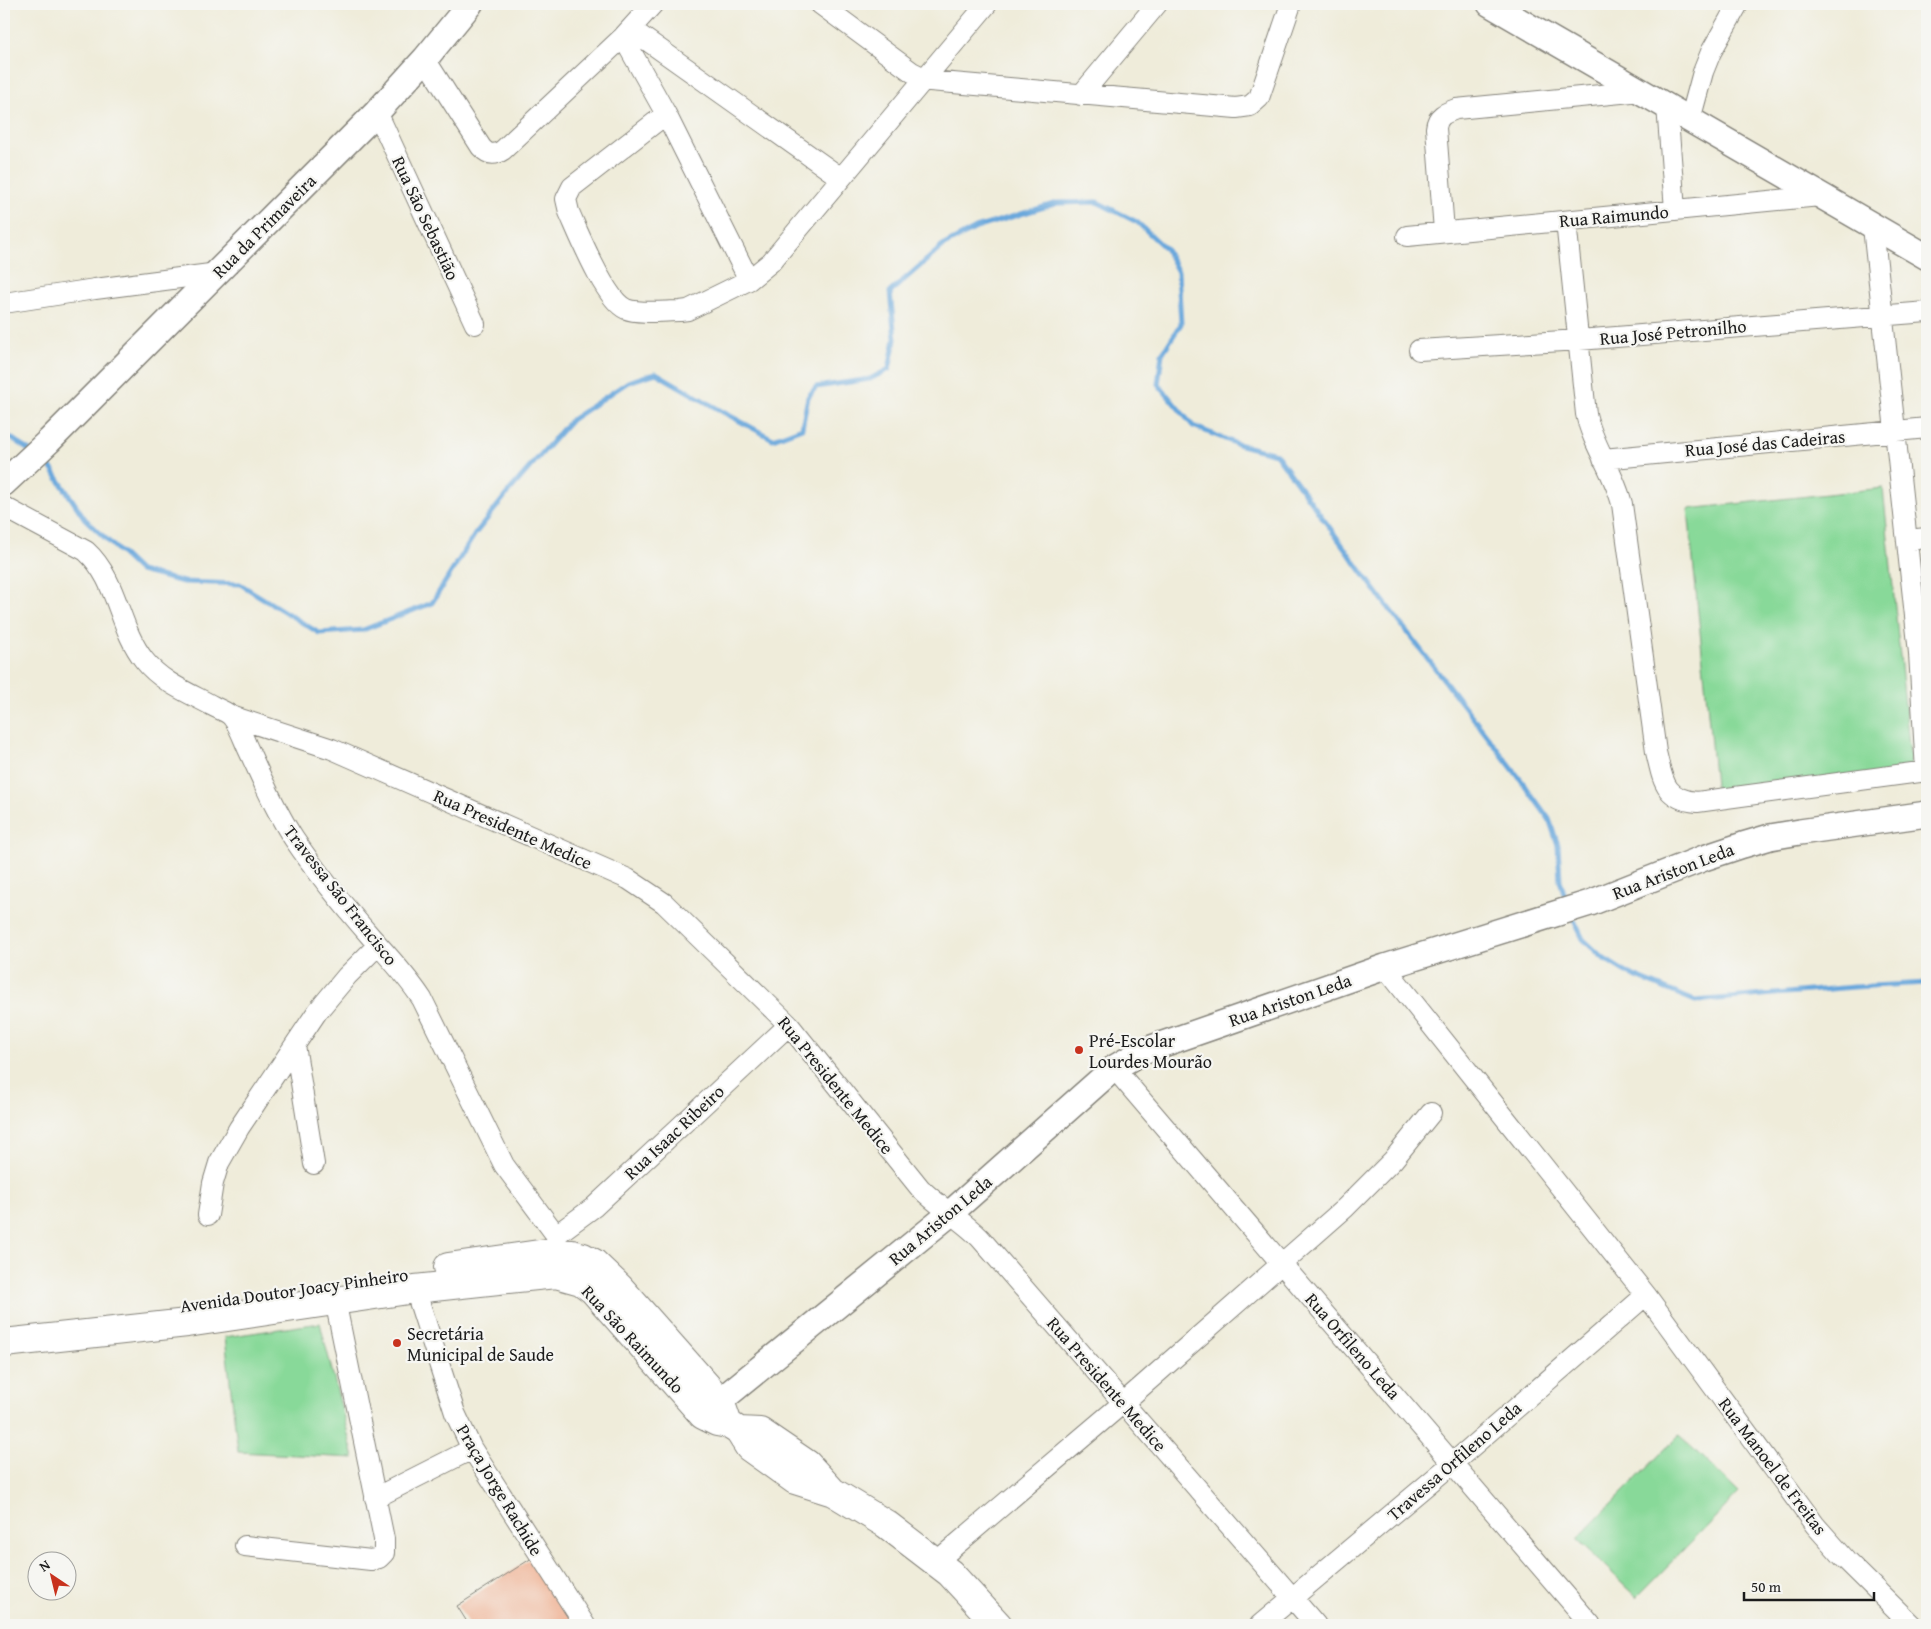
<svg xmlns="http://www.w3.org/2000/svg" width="1931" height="1629" viewBox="0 0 1931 1629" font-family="'Gentium Book Plus',serif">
	<rect width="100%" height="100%" fill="#f6f6f2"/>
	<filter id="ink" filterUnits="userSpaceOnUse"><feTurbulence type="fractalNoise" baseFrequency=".02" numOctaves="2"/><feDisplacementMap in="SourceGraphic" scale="10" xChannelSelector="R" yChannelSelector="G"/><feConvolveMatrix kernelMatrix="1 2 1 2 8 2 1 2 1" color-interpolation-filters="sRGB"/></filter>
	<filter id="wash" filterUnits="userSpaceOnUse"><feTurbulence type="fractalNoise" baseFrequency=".0096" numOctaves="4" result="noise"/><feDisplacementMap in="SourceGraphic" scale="20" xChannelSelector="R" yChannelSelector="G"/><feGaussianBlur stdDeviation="1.12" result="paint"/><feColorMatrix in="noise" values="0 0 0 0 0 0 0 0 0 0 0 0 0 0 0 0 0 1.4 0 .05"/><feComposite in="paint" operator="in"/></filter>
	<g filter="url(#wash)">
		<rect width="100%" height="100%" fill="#efecda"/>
		<path fill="#88d999" stroke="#527a5a" d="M 1883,488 L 1912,775 L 1716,795 L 1688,509 Z
			M 320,1323 L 354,1458 L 238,1452 L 225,1337 Z
			M 1679,1435 L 1739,1493 L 1637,1597 L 1577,1539 Z"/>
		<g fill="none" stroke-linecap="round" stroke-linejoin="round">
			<path stroke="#6ba8dc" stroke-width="5" d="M 4,433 L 30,451
				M 41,459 L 47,462 L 85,519 L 140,571 L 183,582 L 240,584 L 319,633 L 363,630 L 432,603 L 475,534 L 510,490 L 571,420 L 628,382 L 656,373 L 723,412 L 773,439 L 802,428 L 808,397 L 816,387 L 870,379 L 889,369 L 895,339 L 890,292 L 944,245 L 976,228 L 1057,203 L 1097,202 L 1137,222 L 1165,248 L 1178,272 L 1181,324 L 1162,354 L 1158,384 L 1193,426 L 1237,444 L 1276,454 L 1381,598 L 1521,780 L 1549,819 L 1558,845 L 1560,880 L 1567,903
				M 1572,916 L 1583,939 L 1603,958 L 1627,973 L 1695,1001 L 1853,987 L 1927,983"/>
		</g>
		<g id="blocks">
			<path fill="#efb193" d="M 532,1558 L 575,1625 L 469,1625 L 457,1606 Z"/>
		</g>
	</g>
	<g filter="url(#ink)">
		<use href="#blocks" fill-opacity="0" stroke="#86847b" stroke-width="1"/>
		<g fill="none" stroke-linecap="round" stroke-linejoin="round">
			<g stroke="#86847b" stroke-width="22">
				<path id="minor" d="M 820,4 L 912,72 L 930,81 L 1236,108 L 1250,106 L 1259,98 L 1291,4
					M 631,29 L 841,178
					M 623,37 L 666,114 L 749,280
					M 425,59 L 481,147 C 488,155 494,156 503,150 L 623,37 L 653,4
					M 1081,95 L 1157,4
					M 1667,106 L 1675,210
					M 377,112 L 475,324
					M 666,114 L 572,187 L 566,199 L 569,212 C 579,234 605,300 626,309 C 639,314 665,311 680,311 L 688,310 L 749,280 L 771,262 L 987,4
					M 1690,120 L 1703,72 L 1711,52 L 1738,4
					M 1566,221 L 1586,414 C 1593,446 1614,472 1622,504 L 1656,752 C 1663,779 1663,799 1697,802 L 1927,771
					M 1873,227 L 1919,653 L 1926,771
					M 1444,231 L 1436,128 C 1437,116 1445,113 1456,109 L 1642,91
					M 1407,236 L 1820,196
					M 4,303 L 95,289 L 218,273
					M 1419,350 L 1579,340 L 1927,312
					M 1603,459 L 1927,428
					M 4,507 L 86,551 C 118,580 118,627 144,660 C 161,682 189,693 213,706 C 218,709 228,712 232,717 C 240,727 244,741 249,751 C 263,781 276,812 294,839 C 317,873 344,906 371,937 C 389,957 407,976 422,999 L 504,1165 L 556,1235 L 560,1252 L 558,1265
					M 1907,540 L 1927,538
					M 231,716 L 332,749 L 628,879 L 664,903 L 789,1025 L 920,1188 C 939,1207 961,1219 980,1238 L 1316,1625
					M 1385,967 L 1646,1295 L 1815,1525 L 1846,1560 L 1912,1625
					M 295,1045 L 314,1164
					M 1114,1068 L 1591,1625
					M 208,1215 L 213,1183 L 219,1163 L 239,1128 L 317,1012 L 347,976 L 378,945
					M 556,1235 L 594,1207 L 789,1025
					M 415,1289 L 455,1413 L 472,1449 L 585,1625
					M 375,1498 L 472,1449
					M 245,1546 L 371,1560 L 379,1558 L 384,1553 L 384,1539 L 335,1300
					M 937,1561 L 1123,1403 L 1345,1208 L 1393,1160 L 1431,1113
					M 1260,1625 L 1453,1463 L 1646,1295"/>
			</g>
			<g stroke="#86847b" stroke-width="28">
				<path id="tertiary" d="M 1490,4 L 1927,257
					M 4,483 L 49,441 L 377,112 L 425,59 L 470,4
					M 705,1413 L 946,1217 L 1114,1068 L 1143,1051 L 1385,967 L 1590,903 L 1704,858 L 1743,845 L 1770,837 L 1800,832 L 1927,814"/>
			</g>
			<g stroke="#86847b" stroke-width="30">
				<path id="primary" d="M 448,1267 L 546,1253 L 572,1254 L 583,1257 L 594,1263 L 619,1287 L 720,1401 L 728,1424
					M 4,1343 L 187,1323 L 415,1289 L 556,1274 L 581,1281 L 593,1290 L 703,1415 L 717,1422 L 728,1424 L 739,1431 L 749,1447 L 795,1480 L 833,1492 L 886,1524 L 950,1573 L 998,1625
					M 739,1431 L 760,1432 L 807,1464 L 830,1489"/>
			</g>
			<use href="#minor" stroke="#fff" stroke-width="20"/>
			<use href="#tertiary" stroke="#fff" stroke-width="25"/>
			<use href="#primary" stroke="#fff" stroke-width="28"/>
		</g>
	</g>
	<g fill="#c8321e" stroke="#f6f6f2" stroke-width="2">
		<circle cx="1079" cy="1050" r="5"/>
		<circle cx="397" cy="1343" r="5"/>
	</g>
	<g text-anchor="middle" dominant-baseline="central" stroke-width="4.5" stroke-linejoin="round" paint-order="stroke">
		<g font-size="18" fill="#1c1c1c" stroke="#f6f6f2">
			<text transform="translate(1614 216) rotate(-5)">Rua Raimundo</text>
			<text transform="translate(426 218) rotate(65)">Rua São Sebastião</text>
			<text transform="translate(264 226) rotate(-45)">Rua da Primaveira</text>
			<text transform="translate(1673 332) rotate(-5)">Rua José Petronilho</text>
			<text transform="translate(1765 443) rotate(-5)">Rua José das Cadeiras</text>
			<text transform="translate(513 829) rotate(24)">Rua Presidente Medice</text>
			<text transform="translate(1673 871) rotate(-21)">Rua Ariston Leda</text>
			<text transform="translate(341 895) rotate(52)">Travessa São Francisco</text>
			<text transform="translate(1290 1000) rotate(-19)">Rua Ariston Leda</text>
			<text transform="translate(836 1085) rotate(51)">Rua Presidente Medice</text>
			<text transform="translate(674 1132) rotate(-43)">Rua Isaac Ribeiro</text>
			<text transform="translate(940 1220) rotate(-40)">Rua Ariston Leda</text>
			<text transform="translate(294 1290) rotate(-8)">Avenida Doutor Joacy Pinheiro</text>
			<text transform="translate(633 1339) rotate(47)">Rua São Raimundo</text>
			<text transform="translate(1353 1346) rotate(49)">Rua Orfileno Leda</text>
			<text transform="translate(1107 1384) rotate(49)">Rua Presidente Medice</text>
			<text transform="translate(1454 1461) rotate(-41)">Travessa Orfileno Leda</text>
			<text transform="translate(1773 1466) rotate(53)">Rua Manoel de Freitas</text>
			<text transform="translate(500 1490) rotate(59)">Praça Jorge Rachide</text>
		</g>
		<g font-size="18" fill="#1c1c1c" stroke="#f6f6f2" text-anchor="start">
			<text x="1089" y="1040">Pré-Escolar<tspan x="1089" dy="21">Lourdes Mourão</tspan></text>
			<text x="407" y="1333">Secretária<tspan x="407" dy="21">Municipal de Saude</tspan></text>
		</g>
	</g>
	<rect width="1931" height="1629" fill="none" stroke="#f6f6f2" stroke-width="20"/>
	<g transform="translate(52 1576) rotate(325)"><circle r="24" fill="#f6f6f2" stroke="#9f9f9c"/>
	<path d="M0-4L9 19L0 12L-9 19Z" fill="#c8321e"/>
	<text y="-8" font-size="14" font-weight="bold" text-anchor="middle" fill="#1c1c1c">N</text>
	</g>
	<path d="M1744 1592v8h130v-8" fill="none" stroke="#1c1c1c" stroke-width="2.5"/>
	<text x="1751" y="1592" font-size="15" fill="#1c1c1c" stroke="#f6f6f2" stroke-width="4" paint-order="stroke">50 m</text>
</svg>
